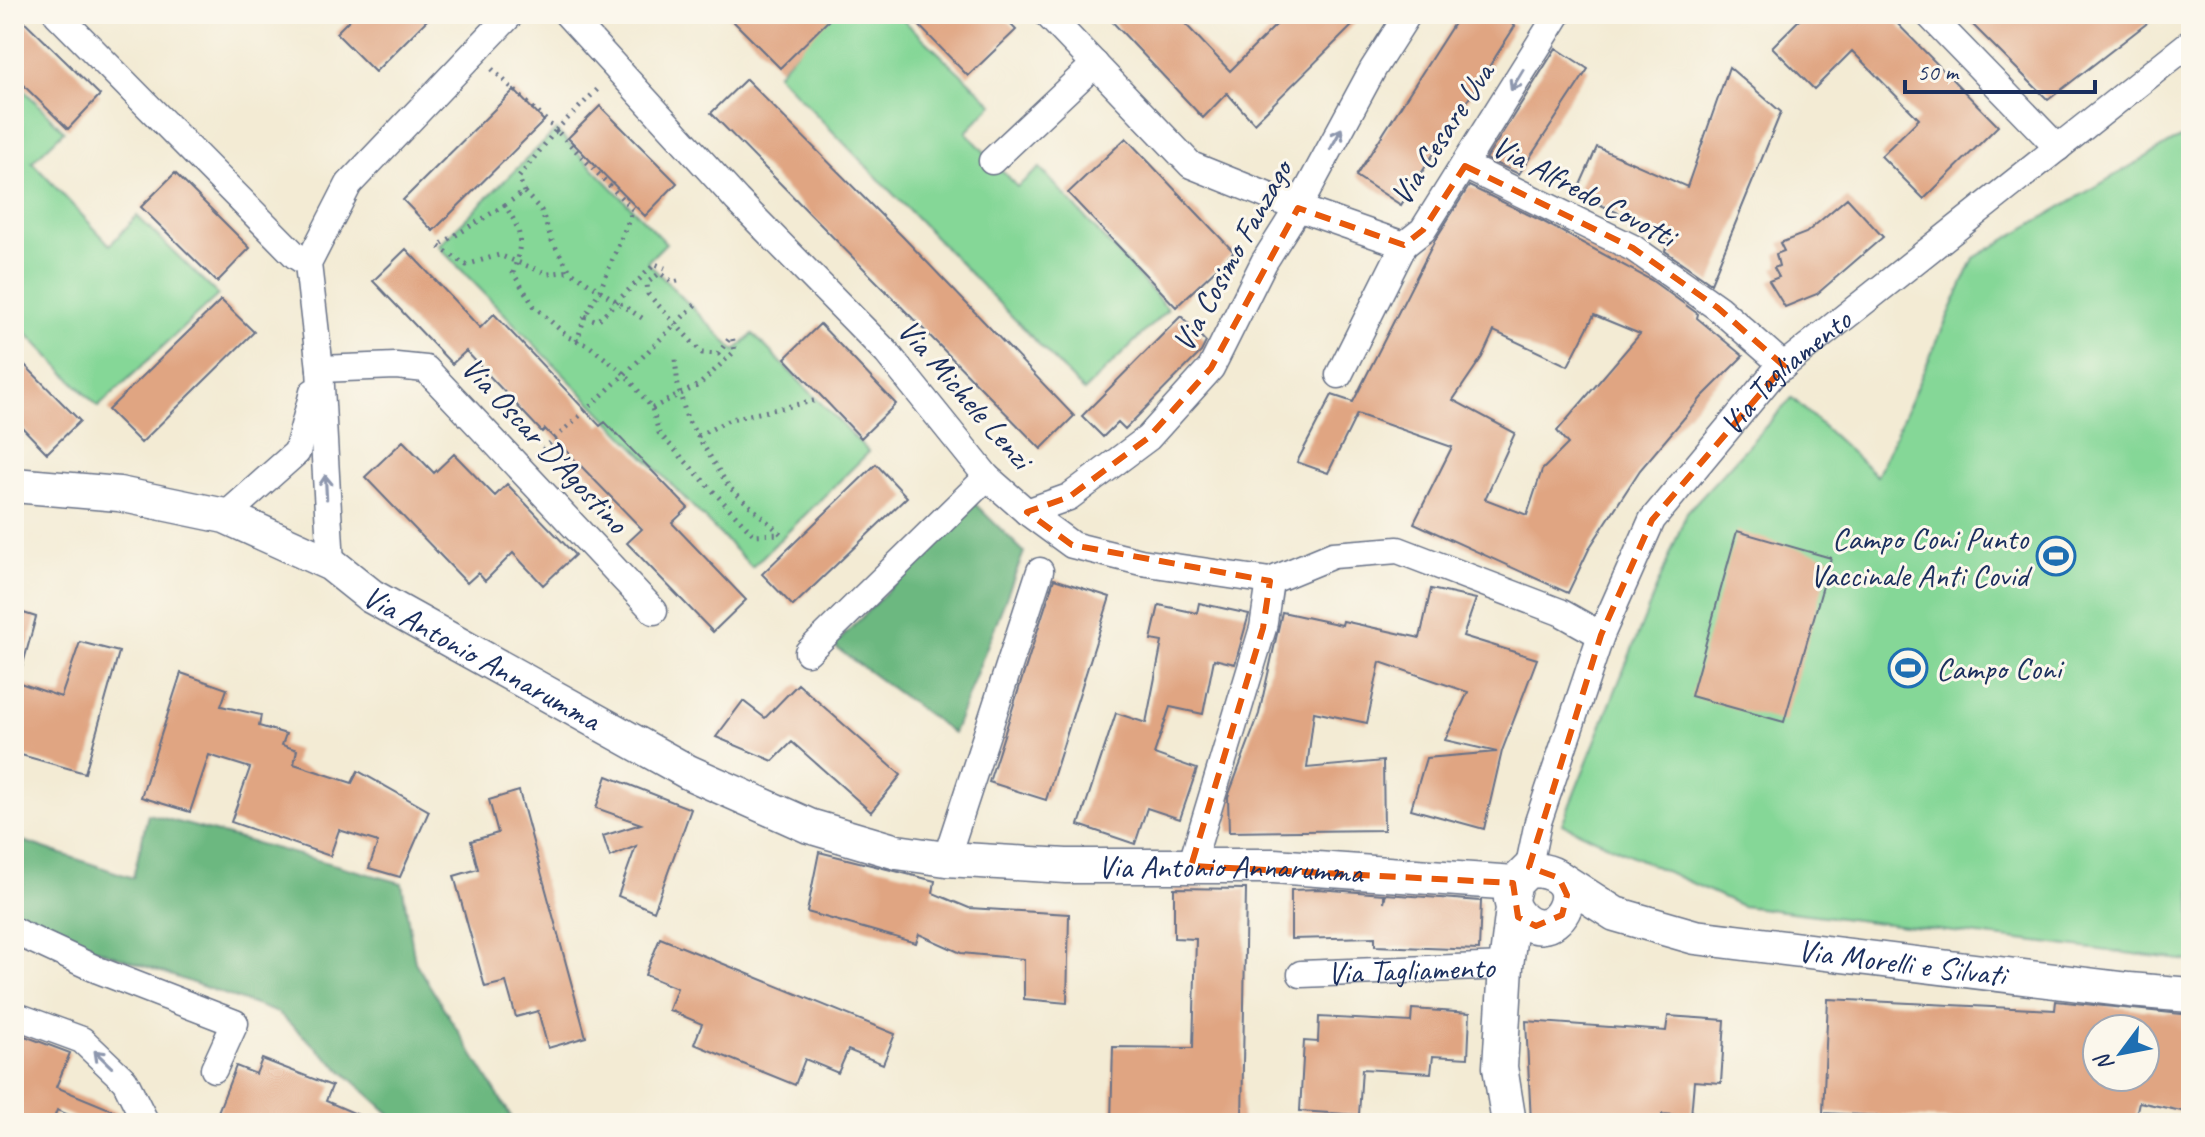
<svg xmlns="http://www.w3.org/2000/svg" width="2205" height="1137" viewBox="0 0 2205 1137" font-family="Caveat,sans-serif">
	<rect width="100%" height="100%" fill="#fbf7ec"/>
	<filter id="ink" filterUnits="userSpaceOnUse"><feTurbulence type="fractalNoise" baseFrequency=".0125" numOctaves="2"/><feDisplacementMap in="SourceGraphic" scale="16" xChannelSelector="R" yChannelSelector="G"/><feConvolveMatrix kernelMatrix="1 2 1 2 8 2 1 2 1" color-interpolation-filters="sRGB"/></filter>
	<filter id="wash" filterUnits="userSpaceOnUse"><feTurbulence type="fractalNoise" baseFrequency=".006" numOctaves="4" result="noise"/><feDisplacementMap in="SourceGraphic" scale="32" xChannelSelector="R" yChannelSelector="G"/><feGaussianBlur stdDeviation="1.8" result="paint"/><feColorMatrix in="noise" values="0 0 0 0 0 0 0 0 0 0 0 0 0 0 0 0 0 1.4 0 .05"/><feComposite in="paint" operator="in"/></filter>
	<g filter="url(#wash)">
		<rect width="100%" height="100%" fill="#f3ebd4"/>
		<path fill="#85d797" stroke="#50837a" stroke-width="2" d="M 828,14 L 897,14 L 993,104 L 966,132 L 1017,187 L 1040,168 L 1168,309 L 1084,391 L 777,74 Z
			M 14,80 L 64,131 L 32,162 L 110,245 L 137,216 L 218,295 L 98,407 L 14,320 Z
			M 556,130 L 666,243 L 647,262 L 657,272 L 735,351 L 753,334 L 869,452 L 752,567 L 438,246 Z
			M 2191,134 L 2191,961 L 1742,906 L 1562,824 L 1687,512 L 1792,398 L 1877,476 L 1974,258 L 2172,142 Z"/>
		<path fill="#6cb880" stroke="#44746f" stroke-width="2" d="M 973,502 L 1024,552 L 953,733 L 834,646 Z
			M 148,814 L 402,883 L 415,962 L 511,1116 L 510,1123 L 400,1123 L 278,1013 L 14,920 L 14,838 L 133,878 Z"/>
		<g id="blocks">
			<path fill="#e0a582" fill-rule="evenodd" d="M 14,14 L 17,14 L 100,95 L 68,129 L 14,76 Z
				M 355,14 L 433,14 L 375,72 L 336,33 Z
				M 726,14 L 835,14 L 780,68 Z
				M 908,14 L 1001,14 L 1016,30 L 968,76 Z
				M 1105,14 L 1176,14 L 1230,71 L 1287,14 L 1364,14 L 1254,123 L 1227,93 L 1203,118 Z
				M 1460,14 L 1497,14 L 1515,26 L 1401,205 L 1356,176 Z
				M 1805,14 L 1888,14 L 1998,126 L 1924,199 L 1881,156 L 1919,119 L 1852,51 L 1814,89 L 1772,47 Z
				M 1962,14 L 2159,14 L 2048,100 Z
				M 1556,48 L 1588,69 L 1519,174 L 1486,159 Z
				M 1729,67 L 1781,112 L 1711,283 L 1665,251 L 1670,236 L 1576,194 L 1597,147 L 1687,187 Z
				M 746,79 L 903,237 L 1074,416 L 1041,449 L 711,113 Z
				M 514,90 L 544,121 L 433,231 L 403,200 Z
				M 600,106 L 677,183 L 645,216 L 568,138 Z
				M 1126,138 L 1234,252 L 1176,307 L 1068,193 Z
				M 175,173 L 250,248 L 217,282 L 141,207 Z
				M 1469,186 L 1542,221 L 1651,280 L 1698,314 L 1697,318 L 1743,356 L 1702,397 L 1640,470 L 1590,547 L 1568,593 L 1414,523 L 1452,447 L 1357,414 L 1328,473 L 1297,462 L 1332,395 L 1353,402 L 1435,240 ZM 1594,315 L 1640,334 L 1557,431 L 1568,444 L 1542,470 L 1527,515 L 1485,499 L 1515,433 L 1453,400 L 1482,357 L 1494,331 L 1568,366 Z
				M 1847,198 L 1883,237 L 1817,294 L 1785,307 L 1769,281 L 1779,277 L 1774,268 L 1779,266 L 1776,254 L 1784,251 L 1780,243 L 1806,233 Z
				M 406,249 L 480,328 L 494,314 L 600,426 L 605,422 L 688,508 L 672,523 L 746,600 L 713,632 L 627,543 L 642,529 L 545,429 L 542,432 L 466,351 L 452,364 L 373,281 Z
				M 221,300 L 254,332 L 141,443 L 108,410 Z
				M 1181,316 L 1206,342 L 1201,352 L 1125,429 L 1118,422 L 1103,437 L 1082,416 Z
				M 820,324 L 896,404 L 861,438 L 785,358 Z
				M 14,354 L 80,421 L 47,453 L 14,419 Z
				M 403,441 L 434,473 L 454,454 L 495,496 L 507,484 L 575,555 L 543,585 L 513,553 L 485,581 L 478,573 L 467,583 L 365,477 Z
				M 876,464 L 907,497 L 793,606 L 762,574 Z
				M 1737,531 L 1831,558 L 1784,722 L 1691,696 Z
				M 1054,579 L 1110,597 L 1046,800 L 989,782 Z
				M 1431,589 L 1476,599 L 1463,636 L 1537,659 L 1502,751 L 1484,829 L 1411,809 L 1426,758 L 1497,752 L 1445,740 L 1468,692 L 1380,662 L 1367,723 L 1314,712 L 1307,768 L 1383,761 L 1384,830 L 1229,832 L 1228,797 L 1259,714 L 1282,612 L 1342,625 L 1343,621 L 1420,638 Z
				M 1199,603 L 1249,614 L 1235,664 L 1214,659 L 1203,714 L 1170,707 L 1154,754 L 1197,769 L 1180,819 L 1147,808 L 1135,844 L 1079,825 L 1116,713 L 1146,723 L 1162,642 L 1151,640 L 1159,605 L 1197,613 Z
				M 14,610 L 36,617 L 20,675 L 14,675 Z
				M 80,642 L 119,652 L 85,773 L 14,753 L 14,681 L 61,697 Z
				M 181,673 L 227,689 L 221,706 L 261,715 L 259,726 L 286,734 L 282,745 L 297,750 L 294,764 L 352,783 L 358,771 L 429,811 L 400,877 L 369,868 L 378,842 L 339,830 L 330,856 L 231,822 L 250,768 L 209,755 L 190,812 L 141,797 Z
				M 798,684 L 901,775 L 871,812 L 792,742 L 773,761 L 716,737 L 743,701 L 765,718 Z
				M 607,776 L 691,809 L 654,911 L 618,896 L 636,846 L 610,857 L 603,836 L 641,824 L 596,808 Z
				M 519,791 L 586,1037 L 548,1048 L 538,1011 L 516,1017 L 506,982 L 485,987 L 454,876 L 478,869 L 471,841 L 498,833 L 489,800 Z
				M 819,852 L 935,881 L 933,893 L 969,908 L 1069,914 L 1067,1003 L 1024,999 L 1024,959 L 961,953 L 919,934 L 916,943 L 807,912 Z
				M 1174,888 L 1246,889 L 1242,1123 L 1111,1123 L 1113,1047 L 1193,1048 L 1196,939 L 1174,938 Z
				M 1318,889 L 1384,894 L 1384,902 L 1386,894 L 1481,901 L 1479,950 L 1375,946 L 1375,937 L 1291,939 L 1291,890 Z
				M 660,938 L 895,1034 L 883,1064 L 848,1050 L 838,1073 L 805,1059 L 795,1085 L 694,1044 L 702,1024 L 669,1010 L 677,988 L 645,975 Z
				M 1828,999 L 2055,1010 L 2056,1001 L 2191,1015 L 2191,1113 L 2139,1102 L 2134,1123 L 2024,1123 L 1823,1113 ZM 2097,1029 L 2145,1029 L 2145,1077 L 2097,1077 Z
				M 1412,1009 L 1470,1013 L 1468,1058 L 1433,1056 L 1431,1073 L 1362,1069 L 1359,1115 L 1300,1111 L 1304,1041 L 1318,1042 L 1319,1017 L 1411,1022 Z
				M 1668,1016 L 1725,1020 L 1721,1083 L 1694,1081 L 1691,1116 L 1662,1114 L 1663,1123 L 1531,1122 L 1526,1021 L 1666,1031 Z
				M 14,1032 L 70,1053 L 56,1087 L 124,1115 L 128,1123 L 88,1123 L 57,1110 L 52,1123 L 22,1123 L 14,1120 Z
				M 262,1059 L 332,1086 L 326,1101 L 377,1123 L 246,1123 L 218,1112 L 236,1066 L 256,1074 Z"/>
		</g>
	</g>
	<g filter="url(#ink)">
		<use href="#blocks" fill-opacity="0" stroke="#677187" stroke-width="2"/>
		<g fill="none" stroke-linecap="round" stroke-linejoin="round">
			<g stroke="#677187" stroke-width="29">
				<g id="minor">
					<path d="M 57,14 L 296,256 L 308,264"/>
					<path d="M 567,14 L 737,200 L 887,353 L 987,477 L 1027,512 L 1072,545 L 1141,562 L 1270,581 L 1333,555 L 1398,550 L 1560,612 L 1601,635"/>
					<path d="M 1047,14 L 1191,165 L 1298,208 L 1404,245 L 1423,230 L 1558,14"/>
					<path d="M 1928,14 L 2058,148"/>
					<path d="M 992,161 L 1095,64"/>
					<path d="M 1465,166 L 1633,248 L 1718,308 L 1784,366"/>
					<path d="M 320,369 L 396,366 L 426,369 L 654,611"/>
					<path d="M 1339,375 L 1404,245"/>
					<path d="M 1027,512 L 1069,497 L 1148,438 L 1211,368 L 1264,262 L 1298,208 L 1373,69 L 1408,14"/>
					<path d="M 225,516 L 297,452 L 313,392"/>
					<path d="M 331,564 L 320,369 L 308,264 L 349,184 L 511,14"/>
					<path d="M 808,652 L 987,477"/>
					<path d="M 946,859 L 1040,571"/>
					<path d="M 1191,866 L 1263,628 L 1270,581"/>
					<path id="s1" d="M 1528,870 L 1538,822 L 1601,635 L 1652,520 L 1773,374 L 2191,42"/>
					<path d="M 14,931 L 98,970 L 235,1023 L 214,1069"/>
					<path id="s2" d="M 1301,974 L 1506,966"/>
					<path d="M 14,1015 L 82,1040 L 125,1081 L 146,1123"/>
				</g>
			</g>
			<g stroke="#677187" stroke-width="37">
				<g id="major">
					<path id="s3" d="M 14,485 L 119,494 L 225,516 L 331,564 L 371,596 L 688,772 L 809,826 L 897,852 L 946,859 L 1066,866 L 1274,866 L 1515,883"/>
					<path id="s4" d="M 1559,878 L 1615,914 L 1695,937 L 2129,990 L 2191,995"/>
					<path d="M 1509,1123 L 1500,1067 L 1506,966 L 1513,908 L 1511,899 L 1515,883 L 1528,870 C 1606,869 1549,966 1513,908"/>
				</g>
			</g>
			<path stroke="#677187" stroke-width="5" stroke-dasharray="2 6" stroke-linecap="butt" d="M 492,69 L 556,130 L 600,87
				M 524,192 L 519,177 L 556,130 L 633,210 L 600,290 L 585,316 L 577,341
				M 505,205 L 438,246 L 466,265 L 499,255 L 548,274 L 570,271
				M 678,281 L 673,282 L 660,273 L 647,283 L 648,294 L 702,353 L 718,354 L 732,335
				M 585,316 L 597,321 L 655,264 L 665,268
				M 642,318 L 570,271 L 552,241 L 541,210 L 524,192 L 505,205 C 523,234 523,240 513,273 L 534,306 L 568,337 L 588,345 L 625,374 L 652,408 L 659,433 L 754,535 L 781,534 L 729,487 L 687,419 L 678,386 L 675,359
				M 652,408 L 699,385 L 735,351 L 732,336
				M 698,436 L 731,419 L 818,400
				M 537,455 L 625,374 L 699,301"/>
			<use href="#minor" stroke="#fff" stroke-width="26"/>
			<use href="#major" stroke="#fff" stroke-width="34"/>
		</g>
		<defs><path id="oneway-shaft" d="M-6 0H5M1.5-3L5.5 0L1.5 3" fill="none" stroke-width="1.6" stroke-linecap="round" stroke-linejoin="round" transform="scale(2)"/></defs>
		<g stroke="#8d97ae">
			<use href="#oneway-shaft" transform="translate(1517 80) rotate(121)"/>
			<use href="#oneway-shaft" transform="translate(1336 139) rotate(-62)"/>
			<use href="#oneway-shaft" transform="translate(326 487) rotate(-93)"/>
			<use href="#oneway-shaft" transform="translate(103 1059) rotate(-136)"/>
		</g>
	</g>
	<path fill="none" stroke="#e8590c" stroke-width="6" stroke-dasharray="16 10" stroke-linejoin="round" d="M 1465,166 L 1633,248 L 1718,308 L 1784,366 L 1652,520 L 1601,635 L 1529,867 L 1559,878 L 1567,895 L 1562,915 L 1536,926 L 1518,917 L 1513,883 L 1191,866 L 1263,628 L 1270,581 L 1072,545 L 1027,512 L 1069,497 L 1148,438 L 1211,368 L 1298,208 L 1404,245 L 1423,230 Z"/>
	<defs>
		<g id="stadium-ring" transform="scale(2)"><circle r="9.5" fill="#fbf7ec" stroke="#1f6fb2" stroke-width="1.5"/><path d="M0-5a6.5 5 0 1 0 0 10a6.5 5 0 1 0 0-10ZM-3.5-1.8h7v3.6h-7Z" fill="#1f6fb2"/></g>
	</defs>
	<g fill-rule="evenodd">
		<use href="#stadium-ring" x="2056" y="556"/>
		<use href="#stadium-ring" x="1908" y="668"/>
	</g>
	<g text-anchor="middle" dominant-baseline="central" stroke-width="6" stroke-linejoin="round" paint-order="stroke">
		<g font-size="32" fill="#1b2f5e" stroke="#fbf7ec">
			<text transform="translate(1442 134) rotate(-57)">Via Cesare Uva</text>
			<text transform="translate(1584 191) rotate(28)">Via Alfredo Covotti</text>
			<text transform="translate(1232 256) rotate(-61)">Via Cosimo Fanzago</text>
			<text stroke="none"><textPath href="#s1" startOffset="572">Via Tagliamento</textPath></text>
			<text transform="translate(965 394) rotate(49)">Via Michele Lenzi</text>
			<text transform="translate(545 445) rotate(47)">Via Oscar D'Agostino</text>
			<text stroke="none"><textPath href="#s3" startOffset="508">Via Antonio Annarumma</textPath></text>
			<text stroke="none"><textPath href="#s3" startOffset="1302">Via Antonio Annarumma</textPath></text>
			<text stroke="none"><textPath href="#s4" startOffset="358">Via Morelli e Silvati</textPath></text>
			<text stroke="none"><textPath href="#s2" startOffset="110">Via Tagliamento</textPath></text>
		</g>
		<g font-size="32" fill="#1b2f5e" stroke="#fbf7ec" text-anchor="end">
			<text x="2028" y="538">Campo Coni Punto<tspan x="2028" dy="37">Vaccinale Anti Covid</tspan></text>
			<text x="1936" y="668" text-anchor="start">Campo Coni</text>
		</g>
	</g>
	<rect width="2205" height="1137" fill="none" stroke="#fbf7ec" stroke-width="48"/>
	<g transform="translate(2121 1053) rotate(238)"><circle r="38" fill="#fbf7ec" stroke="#a1a7b3" stroke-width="2"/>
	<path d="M0-6L14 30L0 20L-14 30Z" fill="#1f6fb2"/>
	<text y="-12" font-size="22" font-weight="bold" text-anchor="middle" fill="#1b2f5e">N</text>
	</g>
	<path d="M1905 80v12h190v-12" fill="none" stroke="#1b2f5e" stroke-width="4"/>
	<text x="1917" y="80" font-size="24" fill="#1b2f5e" stroke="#fbf7ec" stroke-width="6" paint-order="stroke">50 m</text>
</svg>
